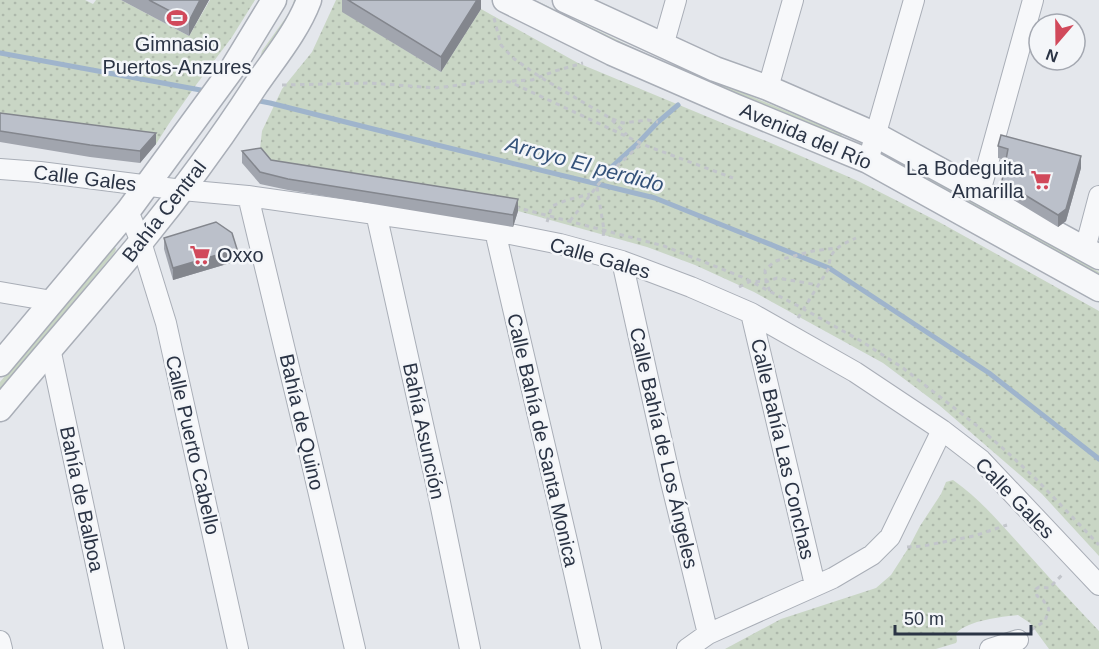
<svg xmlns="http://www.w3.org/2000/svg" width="1099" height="649" viewBox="0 0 1099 649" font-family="Helvetica,sans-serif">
	<defs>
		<pattern id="park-dots" width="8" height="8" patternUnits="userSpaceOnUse" patternTransform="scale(1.5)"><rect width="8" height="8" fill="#c9d6c5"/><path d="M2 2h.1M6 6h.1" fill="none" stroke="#adb8ab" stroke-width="1.8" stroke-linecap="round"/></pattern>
	</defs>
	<rect width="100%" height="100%" fill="#e4e7ec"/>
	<path fill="#c9d6c5" d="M 294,0 L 302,0 L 261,62 L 260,58 L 262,51 L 292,9 Z
		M 537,1 L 675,68 L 741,92 L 841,134 L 843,138 L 674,74 L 534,2 Z
		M 889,157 L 897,159 L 1099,272 L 1099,279 L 887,161 Z
		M 115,247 L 116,249 L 115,252 L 0,390 L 0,382 L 111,248 Z"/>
	<path fill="url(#park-dots)" d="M 0,0 L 85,0 L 93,4 L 96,0 L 121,0 L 189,36 L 210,0 L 255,0 L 232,37 L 196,85 L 170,122 L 156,144 L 0,125 Z
		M 336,0 L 349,0 L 343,12 L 441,72 L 481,9 L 578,63 L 778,146 L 858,181 L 939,222 L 1099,311 L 1099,556 L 1042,494 L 939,405 L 883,363 L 754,292 L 695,265 L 647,247 L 518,211 L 271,172 L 260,149 L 262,131 L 282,89 L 312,52 Z
		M 953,480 C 979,498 999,522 1020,545 C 1046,574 1072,603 1099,631 L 1099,649 L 1049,649 L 1030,623 L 1018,615 C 1000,617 970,620 956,633 L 957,641 L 956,643 L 936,649 L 725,649 L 781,619 L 876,588 L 891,575 L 909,547 L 920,526 L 941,494 L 946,482 Z"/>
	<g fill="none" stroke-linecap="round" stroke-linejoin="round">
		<path stroke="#9fb4cc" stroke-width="5" d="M 0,53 L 206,91
			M 254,100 L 270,103 L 433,144 L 655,198 L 829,268 L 989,373 L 1099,459
			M 594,183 L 639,142 L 658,122 L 678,105"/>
		<g stroke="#a9aeb7" stroke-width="22">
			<path id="minor" d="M 663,46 L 676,0
				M 768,88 L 793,0
				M 868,161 L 914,0
				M 0,169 L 40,172 L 182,190 L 248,196 L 495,231 L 560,244 L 622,261 L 691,287 L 751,313 L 855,372 L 942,430 L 981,460 L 1099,585
				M 980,192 L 1033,0
				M 248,196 L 305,434 L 355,649
				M 128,211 L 141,242 L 166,323 L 238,649
				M 376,213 L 436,483 L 470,649
				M 495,231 L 567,541 L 591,649
				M 1085,249 L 1099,196
				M 622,261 L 670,478 L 708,634
				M 0,292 L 52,301
				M 751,313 L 815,585
				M 50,348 L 114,649
				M 0,641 L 2,649
				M 687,649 L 708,634 L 833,578 L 872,555 L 890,537 L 942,430
				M 990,649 L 1018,640"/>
		</g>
		<g stroke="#a9aeb7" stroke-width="27">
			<path id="tertiary" d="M 505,0 L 612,53 L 734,106 L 868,161 L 1099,289
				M 565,0 L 715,69 L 768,88 L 876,135 L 1099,257
				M 0,364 L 128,211 L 232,69 L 274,0
				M 0,409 C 46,353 94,299 141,242 C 181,193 219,142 254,88 C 273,60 297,32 309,0"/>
		</g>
		<path stroke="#c2c5cb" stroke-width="3" stroke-dasharray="4.5 4.5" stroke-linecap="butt" d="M 494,18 L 501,45 L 513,58 L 540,77 L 610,118 L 623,123 L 648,120 L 658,122
			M 512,81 L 532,80 L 555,71 L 583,63
			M 282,85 L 370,83 L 436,88 L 491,81 L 510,82 L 647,146 L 733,178
			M 612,120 L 627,135
			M 597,187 L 604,230 L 603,238
			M 515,207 L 664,246 L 742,277 L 800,307 L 861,341 L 903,368 L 976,425 L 1006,451 L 1036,479 L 1099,545
			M 570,221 L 601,181 L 642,143
			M 547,222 L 552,206 L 567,200 L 590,194
			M 739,287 L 751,281 L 766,282 L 777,278 L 818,285
			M 770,291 L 766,282 L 765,270 L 775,261 L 813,251 L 836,248
			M 798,318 L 829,268 C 829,249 841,245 856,238
			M 907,547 L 923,546 L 974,536 L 1007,525
			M 1031,630 L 1045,621 L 1049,609 L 1043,600 L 1037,596 L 1036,589 L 1039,587 L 1049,588 L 1064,573"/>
		<use href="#minor" stroke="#f7f8fa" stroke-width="20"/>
		<use href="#tertiary" stroke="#f7f8fa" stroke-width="24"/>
	</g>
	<path fill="#a1a5ae" d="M 121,0 L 209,0 L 189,36 Z
		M 342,0 L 481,0 L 481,9 L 441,72 L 342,12 Z
		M 0,113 L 156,144 L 140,163 L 90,157 L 0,142 Z
		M 998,146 L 1081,168 L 1066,221 L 1058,227 L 1002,193 L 1002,181 L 1006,160 L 998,158 Z
		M 242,151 L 271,160 L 518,211 L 513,227 L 288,190 L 260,184 L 242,163 Z
		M 164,238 L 237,261 L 173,280 L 164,249 Z"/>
	<path fill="#83868d" d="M 200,0 L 209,0 L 189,36 L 189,21 Z
		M 477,0 L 481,0 L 481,9 L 441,72 L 441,57 Z
		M 156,133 L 156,144 L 140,163 L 140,151 Z
		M 1081,156 L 1081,168 L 1066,221 L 1058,227 L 1058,215 Z
		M 518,199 L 518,211 L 513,227 L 513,215 Z
		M 237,249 L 237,261 L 173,280 L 173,268 Z"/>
	<path fill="#bbc0ca" stroke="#83868d" stroke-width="1.5" d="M 149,0 L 200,0 L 189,21 Z
		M 348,0 L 477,0 L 441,57 Z
		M 0,113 L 156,133 L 140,151 L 90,145 L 0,131 Z
		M 1001,135 L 1081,156 L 1066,209 L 1058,215 L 1002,181 L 1008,149 L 998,146 Z
		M 261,148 L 271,160 L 518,199 L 513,215 L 288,179 L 260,172 L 242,151 Z
		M 216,222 L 232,233 L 237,249 L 173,268 L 164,238 Z"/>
	<defs>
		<g id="stadium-bare" transform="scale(1.62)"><path d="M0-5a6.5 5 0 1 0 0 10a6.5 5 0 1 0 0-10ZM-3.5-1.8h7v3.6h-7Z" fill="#d1495b" stroke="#f4f6f9" stroke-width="2.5" paint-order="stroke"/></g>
		<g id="supermarket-bare" transform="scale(1.62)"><path d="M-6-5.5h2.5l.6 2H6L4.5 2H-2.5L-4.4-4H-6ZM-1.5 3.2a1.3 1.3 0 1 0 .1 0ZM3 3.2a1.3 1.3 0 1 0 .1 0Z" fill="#d1495b" stroke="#f4f6f9" stroke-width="2.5" paint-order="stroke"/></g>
	</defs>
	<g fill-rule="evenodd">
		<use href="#stadium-bare" x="177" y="18"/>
		<use href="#supermarket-bare" x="1041" y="180"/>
		<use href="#supermarket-bare" x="200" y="255"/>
	</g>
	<g text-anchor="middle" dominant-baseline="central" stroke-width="5" stroke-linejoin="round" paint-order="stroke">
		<g font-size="20" fill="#2b3445" stroke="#f4f6f9">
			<text x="177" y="44">Gimnasio<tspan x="177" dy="23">Puertos-Anzures</tspan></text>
			<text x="1024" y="168" text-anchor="end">La Bodeguita<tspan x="1024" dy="23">Amarilla</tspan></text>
			<text x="217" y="255" text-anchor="start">Oxxo</text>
		</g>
		<g font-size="20" fill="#2b3445" stroke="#f4f6f9">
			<text transform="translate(806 136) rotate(23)">Avenida del Río</text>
			<text transform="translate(85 178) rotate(7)">Calle Gales</text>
			<text transform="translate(164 211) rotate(-52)">Bahía Central</text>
			<text transform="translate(600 258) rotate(16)">Calle Gales</text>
			<text transform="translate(302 422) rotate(77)">Bahía de Quino</text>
			<text transform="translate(424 431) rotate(78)">Bahía Asunción</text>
			<text transform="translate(543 440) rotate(77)">Calle Bahía de Santa Monica</text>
			<text transform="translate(193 445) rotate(77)">Calle Puerto Cabello</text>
			<text transform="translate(664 448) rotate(77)">Calle Bahía de Los Ángeles</text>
			<text transform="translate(783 449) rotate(77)">Calle Bahía Las Conchas</text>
			<text transform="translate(1015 498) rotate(46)">Calle Gales</text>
			<text transform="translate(82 499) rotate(78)">Bahía de Balboa</text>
		</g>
		<g font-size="21" font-style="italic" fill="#34527a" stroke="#f4f6f9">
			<text transform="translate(585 164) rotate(15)">Arroyo El perdido</text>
		</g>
	</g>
	<g transform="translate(1057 42) rotate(200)"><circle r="28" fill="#f4f6f9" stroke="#a4a8b1" stroke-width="1.5"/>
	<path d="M0-4.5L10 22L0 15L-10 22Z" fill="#d1495b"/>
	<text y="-9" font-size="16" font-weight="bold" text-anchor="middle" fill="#2b3445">N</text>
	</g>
	<path d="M895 625v9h136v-9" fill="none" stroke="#2b3445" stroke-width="3"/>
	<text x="904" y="625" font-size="18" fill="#2b3445" stroke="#f4f6f9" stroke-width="4.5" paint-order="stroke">50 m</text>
</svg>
